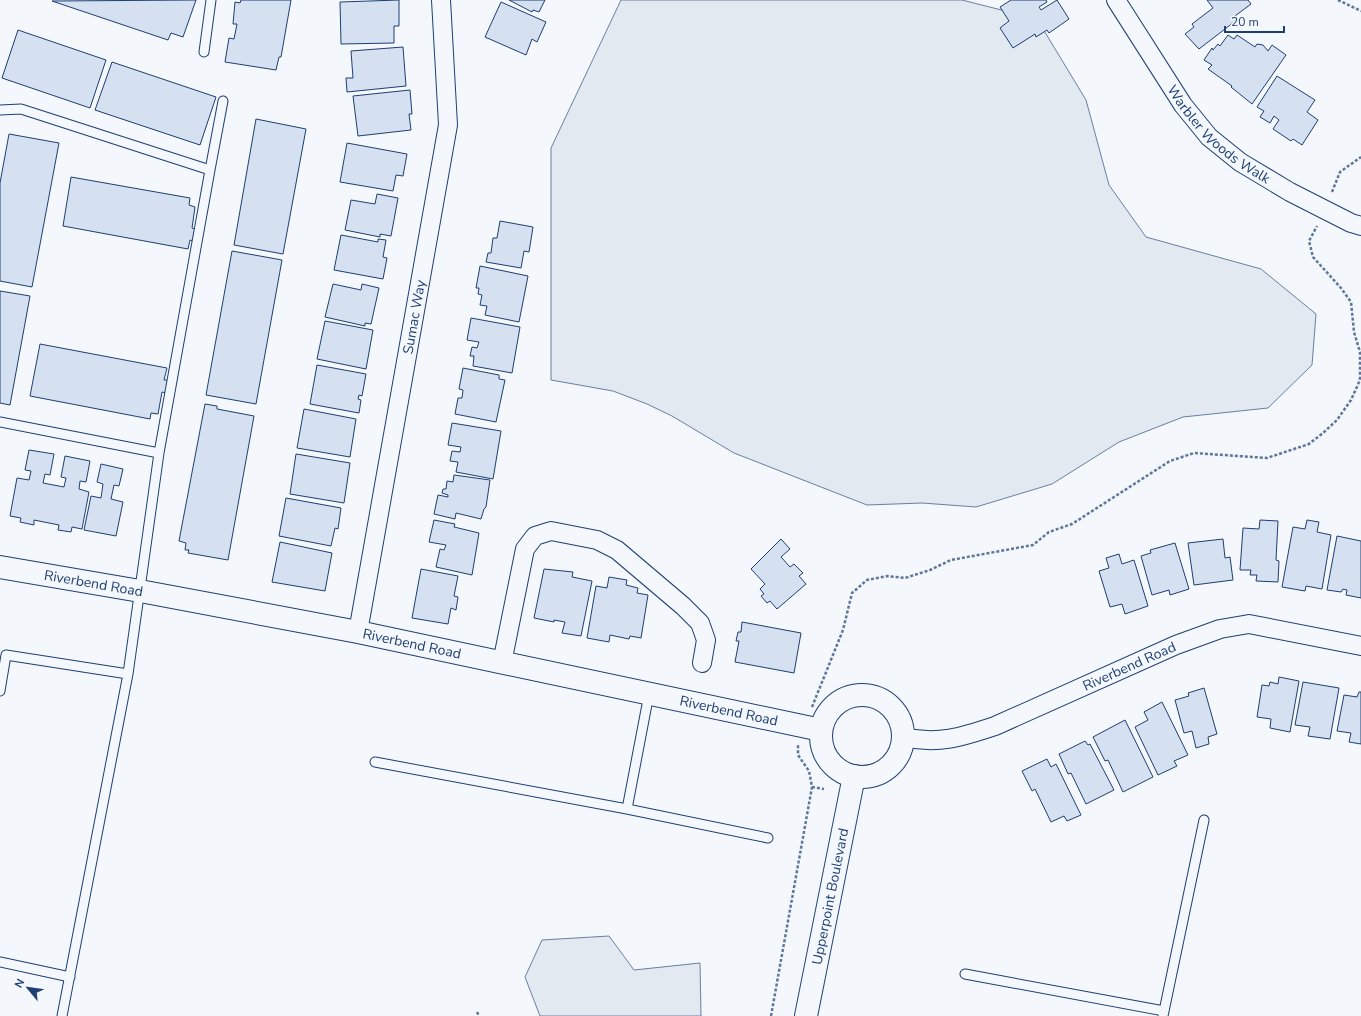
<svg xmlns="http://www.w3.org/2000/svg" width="1361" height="1016" viewBox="0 0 1361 1016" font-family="'Nunito Sans',sans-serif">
	<rect width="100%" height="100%" fill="#f4f7fb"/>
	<path fill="#e3e9f0" stroke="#687fa3" d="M 621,0 L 962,0 L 1037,19 L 1086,100 L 1109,185 L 1146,237 L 1261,269 L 1316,314 L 1312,365 L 1268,408 L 1183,417 L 1119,442 L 1052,484 L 976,507 L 922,503 L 867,505 L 734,453 L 672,416 L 647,404 L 613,391 L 551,380 L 551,148 Z
		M 609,936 L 634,970 L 700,963 L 701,1016 L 540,1016 L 525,977 L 542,940 Z"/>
	<path fill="#d5e0f0" stroke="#1d3f73" d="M 196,0 L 183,37 L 171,33 L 168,40 L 52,1 Z
		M 241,0 L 291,0 L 281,57 L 279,57 L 276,70 L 225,62 L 229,38 L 234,39 L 237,24 L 233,24 L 235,2 L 240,3 Z
		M 399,0 L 399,26 L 394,26 L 394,43 L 341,44 L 340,2 Z
		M 509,0 L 545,0 L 539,12 L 533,10 L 532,12 Z
		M 1011,0 L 1046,0 L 1047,2 L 1039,7 L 1041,10 L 1057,0 L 1069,19 L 1049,33 L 1047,30 L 1036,37 L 1035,34 L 1013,48 L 1000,28 L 1009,21 L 1000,7 Z
		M 1207,0 L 1248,0 L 1251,4 L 1235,16 L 1238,19 L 1199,49 L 1185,34 L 1194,27 L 1192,24 L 1213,8 Z
		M 501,2 L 546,22 L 537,42 L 532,39 L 526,55 L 485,37 Z
		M 18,30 L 106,60 L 90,108 L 2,78 Z
		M 1228,35 L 1234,39 L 1237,35 L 1255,47 L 1257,44 L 1263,45 L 1268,51 L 1272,45 L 1286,55 L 1252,104 L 1231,87 L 1232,86 L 1208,69 L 1212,65 L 1204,60 L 1212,48 L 1213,50 L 1218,44 L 1220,46 Z
		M 403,47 L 406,86 L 347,92 L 346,78 L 353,78 L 351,51 Z
		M 112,62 L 216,97 L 200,145 L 95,110 Z
		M 1277,76 L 1315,100 L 1307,112 L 1318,120 L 1302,145 L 1293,139 L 1291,141 L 1273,129 L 1279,120 L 1274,116 L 1270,123 L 1260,117 L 1264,111 L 1257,107 Z
		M 410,90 L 412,114 L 409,114 L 411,130 L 358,136 L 353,96 Z
		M 256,119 L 306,129 L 283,254 L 234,245 Z
		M 9,134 L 59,143 L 32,287 L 0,281 L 0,183 Z
		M 347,143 L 407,154 L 403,176 L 396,175 L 393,191 L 340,182 Z
		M 71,177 L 190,198 L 189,205 L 195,207 L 192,228 L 195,229 L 193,241 L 190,240 L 188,249 L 63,226 Z
		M 377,194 L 398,198 L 391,236 L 380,234 L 380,237 L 345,230 L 351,200 L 375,204 Z
		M 500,221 L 533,227 L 529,252 L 524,251 L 521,268 L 486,262 L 488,253 L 491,253 L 493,238 L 497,238 Z
		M 341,235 L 378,242 L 378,239 L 386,240 L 383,257 L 387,258 L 383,279 L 334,270 Z
		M 232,251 L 282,260 L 256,404 L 206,395 Z
		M 480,266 L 528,276 L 519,322 L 485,315 L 487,306 L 480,305 L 482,295 L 478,294 L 479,288 L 476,288 Z
		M 333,284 L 361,290 L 362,284 L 379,288 L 371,324 L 365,323 L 365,326 L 325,317 Z
		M 0,291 L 30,296 L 10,405 L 0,403 Z
		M 471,318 L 520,327 L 512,373 L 473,366 L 474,356 L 470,356 L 472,347 L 477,348 L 479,342 L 467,340 Z
		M 325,321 L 373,330 L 366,369 L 317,359 Z
		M 40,344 L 167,368 L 164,380 L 168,380 L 166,393 L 162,392 L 158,414 L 151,413 L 150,419 L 30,396 Z
		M 317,365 L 366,374 L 362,396 L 359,395 L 358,399 L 361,400 L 359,413 L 310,404 Z
		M 463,368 L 499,375 L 499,379 L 505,380 L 496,422 L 455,414 L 458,398 L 462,398 L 463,390 L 459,389 Z
		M 205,404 L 217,406 L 217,409 L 254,416 L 228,560 L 188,553 L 189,550 L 185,550 L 186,543 L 179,541 Z
		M 304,409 L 356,419 L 350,457 L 297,448 Z
		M 452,423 L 501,431 L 493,479 L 456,472 L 458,462 L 450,461 L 452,451 L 460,452 L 461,447 L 448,445 Z
		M 29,450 L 54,454 L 50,475 L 45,474 L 43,483 L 64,487 L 66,478 L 61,477 L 65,456 L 90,461 L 86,482 L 80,481 L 79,489 L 89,492 L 82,529 L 72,527 L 71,532 L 58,530 L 59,525 L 34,520 L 34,525 L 20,522 L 21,518 L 10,516 L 17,478 L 29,480 L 31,471 L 25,470 Z
		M 296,454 L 350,463 L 344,503 L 290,494 Z
		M 101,464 L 123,469 L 119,486 L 114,485 L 111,499 L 123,502 L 116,536 L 84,530 L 91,496 L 101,498 L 103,484 L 97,482 Z
		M 454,475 L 490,480 L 486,507 L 484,509 L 481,519 L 456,513 L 455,519 L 434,514 L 438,495 L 448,497 L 448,495 L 442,493 L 443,489 L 446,489 L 447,481 L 453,482 Z
		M 286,498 L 341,508 L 338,529 L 335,528 L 331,546 L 279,536 Z
		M 434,520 L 455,524 L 454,527 L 479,533 L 472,575 L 436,567 L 440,549 L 444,550 L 446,545 L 429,542 Z
		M 1260,520 L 1278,521 L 1276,560 L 1279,561 L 1278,582 L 1256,581 L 1257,575 L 1250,575 L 1251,570 L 1240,570 L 1243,528 L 1259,529 Z
		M 1307,520 L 1319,522 L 1317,532 L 1331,535 L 1322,589 L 1306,586 L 1305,591 L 1282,587 L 1293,527 L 1305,529 Z
		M 1337,536 L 1361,541 L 1361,598 L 1346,595 L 1347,590 L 1343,589 L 1341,592 L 1327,590 Z
		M 781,539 L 790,549 L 781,557 L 790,567 L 794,564 L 803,573 L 799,576 L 806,584 L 777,609 L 770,601 L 767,603 L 761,596 L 764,594 L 760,589 L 765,584 L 751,569 Z
		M 1223,539 L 1225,558 L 1230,557 L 1233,580 L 1194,585 L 1188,543 Z
		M 280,542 L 332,553 L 325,591 L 272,582 Z
		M 1175,543 L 1189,589 L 1170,595 L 1169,590 L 1152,595 L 1141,556 L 1151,553 L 1150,550 Z
		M 1119,554 L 1122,564 L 1134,560 L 1148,606 L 1125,614 L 1122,604 L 1110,607 L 1099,571 L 1109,568 L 1106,558 Z
		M 421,569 L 458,576 L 454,596 L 458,597 L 456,610 L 451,608 L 448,624 L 412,618 Z
		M 544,569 L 573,572 L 572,577 L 592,581 L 581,636 L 562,633 L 565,622 L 554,620 L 554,622 L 534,618 Z
		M 609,577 L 627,580 L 626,585 L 638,588 L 637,593 L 648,595 L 641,638 L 630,636 L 629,639 L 610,635 L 609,642 L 587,638 L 596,586 L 607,588 Z
		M 742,622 L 801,633 L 794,673 L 735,662 L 739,641 L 736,641 L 738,632 L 741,632 Z
		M 1279,677 L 1299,681 L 1290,732 L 1270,728 L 1271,719 L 1257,717 L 1262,685 L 1269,686 L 1270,682 L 1278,684 Z
		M 1303,682 L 1339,688 L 1330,739 L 1308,736 L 1310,727 L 1295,725 Z
		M 1204,688 L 1217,734 L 1208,737 L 1209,744 L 1196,748 L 1192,731 L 1184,733 L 1175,700 L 1189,696 L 1188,693 Z
		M 1359,692 L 1361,692 L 1361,744 L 1349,742 L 1351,733 L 1337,731 L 1344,695 L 1357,697 Z
		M 1162,702 L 1188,755 L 1174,761 L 1177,766 L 1158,775 L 1135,727 L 1148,720 L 1144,712 Z
		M 1125,720 L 1153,777 L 1123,792 L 1108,760 L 1105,761 L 1093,737 Z
		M 1085,741 L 1088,745 L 1090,744 L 1114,790 L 1086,804 L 1071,773 L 1068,774 L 1059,754 Z
		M 1047,759 L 1051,767 L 1056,764 L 1081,815 L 1067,821 L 1064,816 L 1051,822 L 1035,789 L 1032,791 L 1022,771 Z"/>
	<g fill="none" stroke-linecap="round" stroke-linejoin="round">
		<g stroke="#1d3f73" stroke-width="11">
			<path id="lane" d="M 204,52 L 211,0
				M 0,110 L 21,109 L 210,170 L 159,453 L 128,674 L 6,655 L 0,691
				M 210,170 L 223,101
				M 0,422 L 159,453
				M 649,694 L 627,809 L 768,838
				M 375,762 L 627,809
				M 0,962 L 70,977
				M 965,974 L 1164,1011
				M 62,1016 L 128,674
				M 1163,1016 L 1204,820"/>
		</g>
		<g stroke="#1d3f73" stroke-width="20">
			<g id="street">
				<path id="s1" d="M 1116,0 L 1183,105 L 1209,137 L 1240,162 L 1290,192 L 1351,223 L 1361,226"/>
				<path id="s2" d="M 358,632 L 448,125 L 441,0"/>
				<path d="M 502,663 L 525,549 L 535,536 L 551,531 L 597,540 L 617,550 L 683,606 L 700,623 L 706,640 L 702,663"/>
				<path id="s3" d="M 903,737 C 938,745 962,737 995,726 L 1176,645 L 1220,629 L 1249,624 L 1361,646"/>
			</g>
		</g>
		<g stroke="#1d3f73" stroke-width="24">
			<g id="secondary">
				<path id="s4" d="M 0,567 L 140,591 L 358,632 L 821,730"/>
				<circle cx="862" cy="736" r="41"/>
				<path id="s5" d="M 806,1016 L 854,776"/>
			</g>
		</g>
		<path stroke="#5e769c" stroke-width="2.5" stroke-dasharray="3 2" stroke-linecap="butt" d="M 1338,0 L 1361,11
			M 1332,192 L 1340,172 L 1361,157
			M 812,707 L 843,630 L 852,593 L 867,580 L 887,576 L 905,578 L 930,570 L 951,560 L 1033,545 L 1049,532 L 1072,524 L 1170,461 L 1194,453 L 1267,458 L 1309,444 L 1323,433 L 1337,420 L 1351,400 L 1360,380 L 1360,352 L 1354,332 L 1351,302 L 1341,288 L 1313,257 L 1309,241 L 1317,226
			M 812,787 L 824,789
			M 477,1012 L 479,1016
			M 771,1016 L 812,787 L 809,771 L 798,755 L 798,745"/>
		<use href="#lane" stroke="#f4f7fb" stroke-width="9"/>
		<use href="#street" stroke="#f4f7fb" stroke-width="18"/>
		<use href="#secondary" stroke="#f4f7fb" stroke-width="22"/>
	</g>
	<g text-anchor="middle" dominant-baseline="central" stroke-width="3" stroke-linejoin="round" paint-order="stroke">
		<g font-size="14" fill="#1d3f73" stroke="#f4f7fb">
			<text stroke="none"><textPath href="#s1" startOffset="171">Warbler Woods Walk</textPath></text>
			<text stroke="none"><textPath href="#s2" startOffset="320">Sumac Way</textPath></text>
			<text stroke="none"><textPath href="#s4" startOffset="95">Riverbend Road</textPath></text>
			<text stroke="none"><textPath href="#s4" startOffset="419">Riverbend Road</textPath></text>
			<text stroke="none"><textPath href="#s3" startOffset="241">Riverbend Road</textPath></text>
			<text stroke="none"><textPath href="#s4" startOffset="743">Riverbend Road</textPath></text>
			<text stroke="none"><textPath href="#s5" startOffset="122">Upperpoint Boulevard</textPath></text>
		</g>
	</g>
	<g transform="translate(28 988) rotate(299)" stroke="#f4f7fb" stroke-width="3" paint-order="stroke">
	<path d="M0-3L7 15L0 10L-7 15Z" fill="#1d3f73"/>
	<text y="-6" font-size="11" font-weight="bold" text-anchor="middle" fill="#1d3f73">N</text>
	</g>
	<path d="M1225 26v6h59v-6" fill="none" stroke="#1d3f73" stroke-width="2"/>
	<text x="1231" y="26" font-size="12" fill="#1d3f73" stroke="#f4f7fb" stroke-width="3" paint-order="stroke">20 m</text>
</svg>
